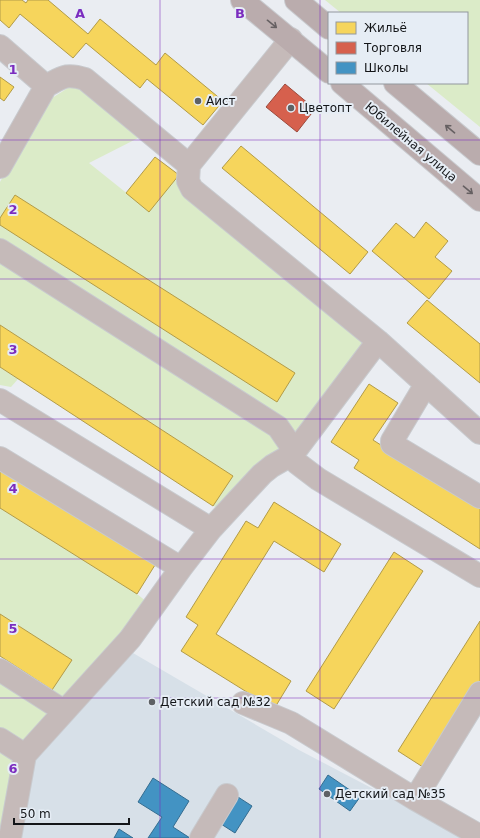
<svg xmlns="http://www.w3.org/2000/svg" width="480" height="838" viewBox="0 0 480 838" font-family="'DejaVu Sans',sans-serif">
	<rect width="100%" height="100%" fill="#eaedf2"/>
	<path fill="#d7e0e8" d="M 133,653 L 299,750 L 467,838 L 21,838 L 34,762 Z"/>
	<path fill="#dbebc8" d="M 325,0 L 480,0 L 480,127 L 426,83 L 467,83 L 467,13 L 341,13 Z
		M 68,88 L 88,88 L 146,134 L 89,163 L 149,211 L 175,180 L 367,332 L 367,344 L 308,424 L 219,508 L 213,506 L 233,476 L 0,325 L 0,182 L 18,149 L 52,98 Z
		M 0,367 L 18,379 L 11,387 L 0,385 Z
		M 0,508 L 137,594 L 147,602 L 68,700 L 52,690 L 72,660 L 0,614 Z
		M 0,678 L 53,712 L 24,745 L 0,729 Z
		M 3,748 L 17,758 L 0,838 L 0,754 Z"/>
	<path fill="#f6d55c" stroke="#b29b48" d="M 0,0 L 22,0 L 26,3 L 28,0 L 48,0 L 88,34 L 100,19 L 156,65 L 165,53 L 223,101 L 203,125 L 147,79 L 140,88 L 86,43 L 73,58 L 20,14 L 9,28 L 0,20 Z
		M 0,77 L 14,87 L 4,101 L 0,98 Z
		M 241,146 L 368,252 L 350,274 L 222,168 Z
		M 155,157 L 179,175 L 149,212 L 126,193 Z
		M 15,195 L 295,373 L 277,402 L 0,225 L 0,218 Z
		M 426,222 L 448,241 L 435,257 L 452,271 L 429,299 L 372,251 L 396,223 L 414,238 Z
		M 427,300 L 480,344 L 480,383 L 407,323 Z
		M 0,325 L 233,476 L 213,506 L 0,367 Z
		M 369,384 L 398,403 L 373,440 L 480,508 L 480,549 L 354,468 L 359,460 L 331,442 Z
		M 0,468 L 155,565 L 137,594 L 0,508 Z
		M 274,502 L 341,544 L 324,572 L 274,541 L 216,634 L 291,681 L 274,709 L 181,651 L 198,625 L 186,617 L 246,521 L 258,528 Z
		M 394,552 L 423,571 L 334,709 L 306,691 Z
		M 0,614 L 72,660 L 52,690 L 0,656 Z
		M 480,621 L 480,684 L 426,769 L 398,751 Z"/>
	<path fill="#d6604d" stroke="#9c4a3d" d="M 285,84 L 315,109 L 297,132 L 266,107 Z"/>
	<path fill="#4393c3" stroke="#356d90" d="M 328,775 L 360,797 L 350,811 L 319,789 Z
		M 153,778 L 189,801 L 173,827 L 190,838 L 148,838 L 162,817 L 138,802 Z
		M 238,797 L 252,806 L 235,833 L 221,824 Z
		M 119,829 L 133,838 L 114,838 Z"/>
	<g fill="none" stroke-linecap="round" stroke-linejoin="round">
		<g stroke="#c8cace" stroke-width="24">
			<path id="minor" d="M 0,46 L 46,86 C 63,77 66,73 85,79 L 189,165 L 188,181 L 192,189 L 378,341 L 480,433
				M 189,165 L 291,39
				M 0,167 L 46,86
				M 0,250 L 278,427 L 289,443 L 294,458 L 297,463 L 318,479 L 480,576
				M 426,384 L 392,441 L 392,444 L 480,497
				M 0,400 L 211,529
				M 0,458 L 181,568
				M 0,670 L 64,711
				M 243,703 L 291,723 L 415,799 L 480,836
				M 0,739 L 25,755
				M 415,799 L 480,693
				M 10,838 L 25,755 L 130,639 L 181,568 L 211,529 L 262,474 L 272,466 L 293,454 L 378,341
				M 201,838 L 227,795"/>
		</g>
		<g stroke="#c8cace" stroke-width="24">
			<path id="highway" d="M 242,0 L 329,72
				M 296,0 L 329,28
				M 342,83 L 480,200
				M 395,83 L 480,154"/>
		</g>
		<use href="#minor" stroke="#c5bab9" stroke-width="22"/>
		<use href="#highway" stroke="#baacad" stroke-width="22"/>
	</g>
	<defs><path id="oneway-shaft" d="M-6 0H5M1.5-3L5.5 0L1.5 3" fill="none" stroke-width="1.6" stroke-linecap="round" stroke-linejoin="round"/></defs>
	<g stroke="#666062">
		<use href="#oneway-shaft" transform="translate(272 24) rotate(39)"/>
		<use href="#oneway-shaft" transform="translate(450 129) rotate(-140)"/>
		<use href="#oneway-shaft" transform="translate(468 190) rotate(40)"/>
	</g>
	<path fill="none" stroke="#7b2cbf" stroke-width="1" stroke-opacity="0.55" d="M 160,0 L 160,838M 320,0 L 320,838M 0,140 L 480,140M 0,279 L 480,279M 0,419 L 480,419M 0,559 L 480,559M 0,698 L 480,698"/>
	<g fill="#5e6164" stroke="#e6edf5" stroke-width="1.5">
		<circle cx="198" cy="101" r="4"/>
		<circle cx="291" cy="108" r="4"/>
		<circle cx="152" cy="702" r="4"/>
		<circle cx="327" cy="794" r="4"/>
	</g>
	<g text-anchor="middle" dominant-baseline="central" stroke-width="4" stroke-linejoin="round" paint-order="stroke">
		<g font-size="12" fill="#131518" stroke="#e6edf5" text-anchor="start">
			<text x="206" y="101">Аист</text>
			<text x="299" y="108">Цветопт</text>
			<text x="160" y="702">Детский сад №32</text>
			<text x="335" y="794">Детский сад №35</text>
		</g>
		<g font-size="12" fill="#131518" stroke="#e6edf5">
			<text transform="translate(411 142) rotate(40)">Юбилейная улица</text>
		</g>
	</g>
	<g font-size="13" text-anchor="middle" font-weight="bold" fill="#7b2cbf" stroke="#e6edf5" stroke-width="4" stroke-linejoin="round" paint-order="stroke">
		<text x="80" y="18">A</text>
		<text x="240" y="18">B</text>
		<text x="13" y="74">1</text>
		<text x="13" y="214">2</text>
		<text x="13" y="354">3</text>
		<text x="13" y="493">4</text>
		<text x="13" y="633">5</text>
		<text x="13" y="773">6</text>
	</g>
	<rect x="328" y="12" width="140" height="72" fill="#e6edf5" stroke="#92979d"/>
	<rect x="336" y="22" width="20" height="12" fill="#f6d55c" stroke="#92979d"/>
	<text x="364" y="32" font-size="12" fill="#131518">Жильё</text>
	<rect x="336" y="42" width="20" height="12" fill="#d6604d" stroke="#92979d"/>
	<text x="364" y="52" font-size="12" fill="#131518">Торговля</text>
	<rect x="336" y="62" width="20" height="12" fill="#4393c3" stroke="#92979d"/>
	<text x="364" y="72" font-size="12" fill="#131518">Школы</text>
	<path d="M14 818v6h115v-6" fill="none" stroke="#131518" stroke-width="2"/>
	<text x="20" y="818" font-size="12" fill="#131518" stroke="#e6edf5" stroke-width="3" paint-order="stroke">50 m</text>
</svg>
